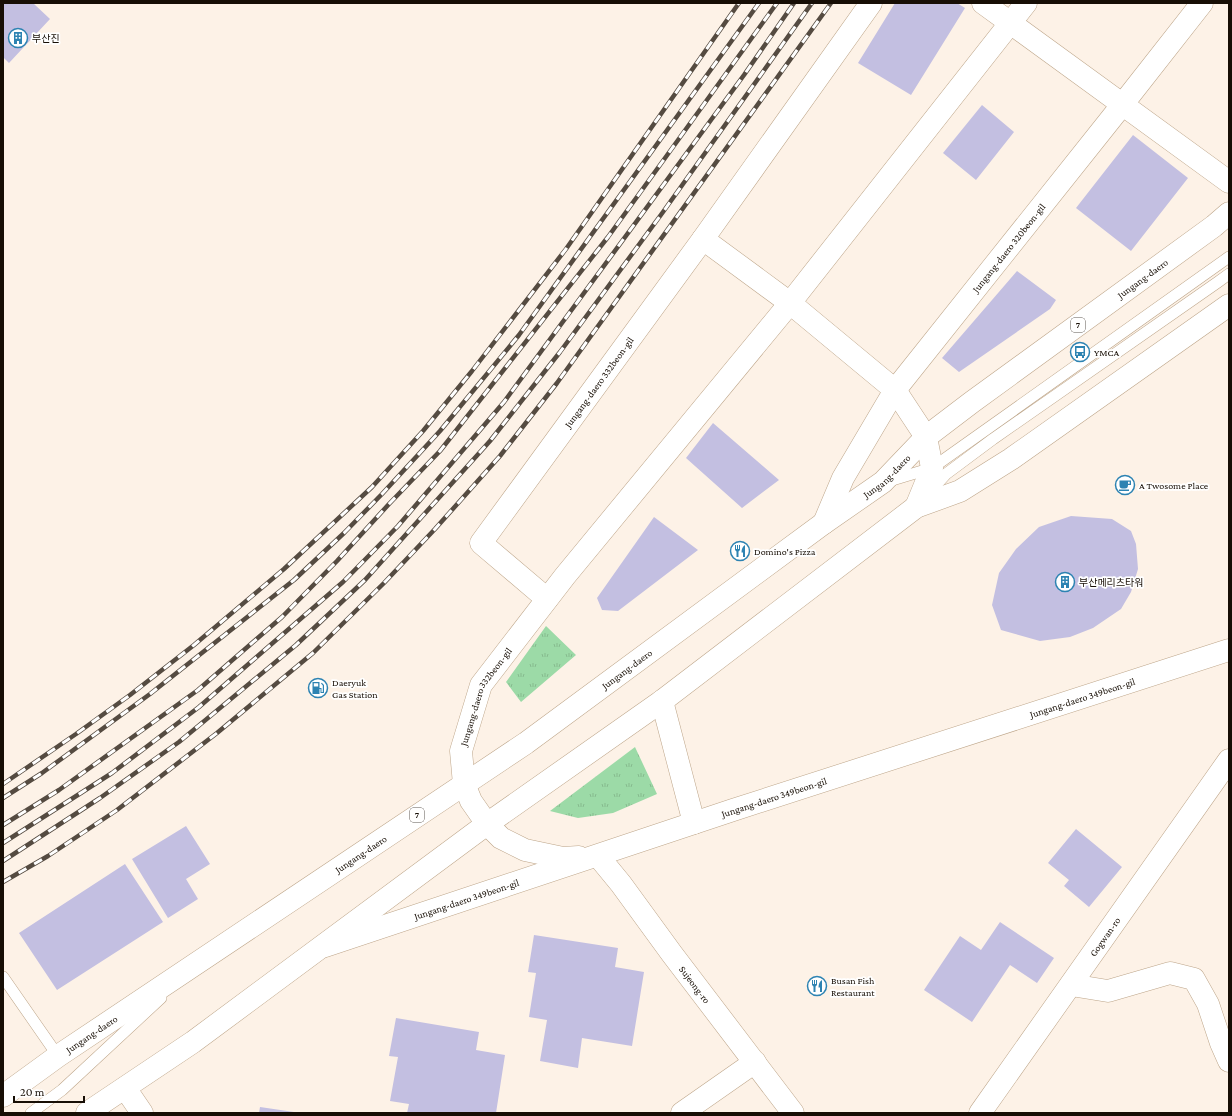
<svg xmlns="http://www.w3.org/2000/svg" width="1232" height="1116" viewBox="0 0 1232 1116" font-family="'Crimson Pro','Noto Sans KR',serif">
	<defs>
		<pattern id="grass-tufts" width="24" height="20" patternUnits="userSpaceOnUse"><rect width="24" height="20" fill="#9cdaa7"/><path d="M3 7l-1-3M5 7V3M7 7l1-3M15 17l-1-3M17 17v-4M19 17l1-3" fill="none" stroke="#86ba8e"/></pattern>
	</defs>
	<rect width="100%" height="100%" fill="#fdf2e7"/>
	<path fill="url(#grass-tufts)" d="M 546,626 L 576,655 L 521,702 L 506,682 Z
		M 635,747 L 657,794 L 613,813 L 578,818 L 550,811 Z"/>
	<path fill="#c3bfe1" d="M 3,3 L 33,3 L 50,19 L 9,63 L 3,57 Z
		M 895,3 L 957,3 L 965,8 L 911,95 L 858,63 Z
		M 982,105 L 1014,132 L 976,180 L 943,153 Z
		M 1133,135 L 1188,178 L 1131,251 L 1076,208 Z
		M 1017,271 L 1056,300 L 1050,309 L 959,372 L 942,358 Z
		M 713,423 L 779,480 L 742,508 L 686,458 Z
		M 1071,516 L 1112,519 L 1131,531 L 1136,544 L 1138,569 L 1131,592 L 1121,609 L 1093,628 L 1070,637 L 1040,641 L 1001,630 L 992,605 L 999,573 L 1016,549 L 1039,527 Z
		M 654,517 L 698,550 L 618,611 L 602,610 L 597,598 Z
		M 186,826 L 210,864 L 186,879 L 198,899 L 168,918 L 132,859 Z
		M 1076,829 L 1122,867 L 1089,907 L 1064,886 L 1069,880 L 1048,863 Z
		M 125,864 L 163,922 L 57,990 L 19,933 Z
		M 1000,922 L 1054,958 L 1037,983 L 1010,965 L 972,1022 L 924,990 L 960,936 L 981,950 Z
		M 534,935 L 618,948 L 615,967 L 644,972 L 632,1046 L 582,1038 L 578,1068 L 540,1061 L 547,1020 L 529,1017 L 536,973 L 528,972 Z
		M 396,1018 L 479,1032 L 476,1050 L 505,1055 L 496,1113 L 407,1113 L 409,1104 L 390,1101 L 398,1057 L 389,1056 Z
		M 260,1107 L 294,1112 L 293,1113 L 259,1113 Z"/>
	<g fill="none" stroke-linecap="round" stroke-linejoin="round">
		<g stroke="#bda589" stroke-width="12">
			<path id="lane" d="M 889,481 L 932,468 L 1229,257
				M 927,495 L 946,474 L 993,439 L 1218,282 L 1229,274
				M 3,977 L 58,1056
				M 31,1113 L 62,1090 L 161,998"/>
		</g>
		<g stroke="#bda589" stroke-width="23">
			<g id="street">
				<path d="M 983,3 L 1229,182"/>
				<path d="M 703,239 L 790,303 L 895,390 L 926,437 L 932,468 L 916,507"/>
				<path id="s1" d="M 895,390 L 1122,105 L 1202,3"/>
				<path id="s2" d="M 547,599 L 481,543 L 703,239 L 871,3"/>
				<path id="s3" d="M 487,824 L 471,801 L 464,784 L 461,751 L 481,685 L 565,576 L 790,303 L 1026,3"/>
				<path d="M 1071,985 L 1108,991 L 1170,973 L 1194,979 L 1208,1004 L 1221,1043 L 1229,1061"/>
				<path d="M 125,1088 L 142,1113"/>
				<path d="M 682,1113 L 755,1062"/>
			</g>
		</g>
		<g stroke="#bda589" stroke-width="23">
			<g id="secondary">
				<path d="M 662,701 L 694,823"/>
				<path d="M 487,824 L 501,838 L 525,850 L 563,858 L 579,857"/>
				<path id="s4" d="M 598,856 L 621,884 L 672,954 L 793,1113"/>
				<path id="s5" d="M 325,946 L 733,810 L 1229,650"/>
				<path id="s6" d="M 980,1113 L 1229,760"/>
			</g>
		</g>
		<g stroke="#bda589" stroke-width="23">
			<g id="primary">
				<path d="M 824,523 L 843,478 L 895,390"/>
				<path id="s7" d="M 3,1096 L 58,1056 L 526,743 L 824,523 L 883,482 L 926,437 L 972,402 L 1214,226 L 1229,213"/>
				<path d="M 87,1113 L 193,1042 L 487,824 L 662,701 L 916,507 L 960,491 L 1011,459 L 1229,305"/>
			</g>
		</g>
		<use href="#lane" stroke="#fff" stroke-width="11"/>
		<use href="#street" stroke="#fff" stroke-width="22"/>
		<use href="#secondary" stroke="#fff" stroke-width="22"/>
		<use href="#primary" stroke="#fff" stroke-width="22"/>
		<g stroke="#554b41" stroke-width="4.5">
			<path id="rail" d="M 3,784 L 76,734 L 130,695 L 194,645 L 284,569 L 372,487 L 423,431 L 472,371 L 566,249 L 739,3
				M 3,798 L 42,773 L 150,694 L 294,580 L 344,533 L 382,494 L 440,431 L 519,335 L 759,3
				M 3,825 L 59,790 L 198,690 L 282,617 L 337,561 L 389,504 L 440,451 L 608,237 L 777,3
				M 3,843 L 112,773 L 199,707 L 343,582 L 398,526 L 504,402 L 744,75 L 794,3
				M 3,861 L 100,798 L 179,742 L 296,645 L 365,580 L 490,441 L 560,352 L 663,212 L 812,3
				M 3,882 L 48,856 L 117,810 L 217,733 L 313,653 L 384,583 L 435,529 L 500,456 L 557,383 L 831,3"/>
		</g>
		<use href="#rail" stroke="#fff" stroke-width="3" stroke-dasharray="9" stroke-linecap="butt"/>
	</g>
	<defs>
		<g id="building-ring" transform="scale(1)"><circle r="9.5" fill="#fff" stroke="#2d83b2" stroke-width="1.5"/><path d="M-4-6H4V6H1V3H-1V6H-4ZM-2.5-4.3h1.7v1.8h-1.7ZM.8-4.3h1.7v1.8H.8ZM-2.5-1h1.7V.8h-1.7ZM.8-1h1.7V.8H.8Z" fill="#2d83b2"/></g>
		<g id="bus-ring" transform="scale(1)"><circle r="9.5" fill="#fff" stroke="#2d83b2" stroke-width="1.5"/><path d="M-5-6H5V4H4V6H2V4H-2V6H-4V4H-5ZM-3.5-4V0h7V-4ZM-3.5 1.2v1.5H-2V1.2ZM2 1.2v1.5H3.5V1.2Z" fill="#2d83b2"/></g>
		<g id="cafe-ring" transform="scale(1)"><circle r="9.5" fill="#fff" stroke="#2d83b2" stroke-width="1.5"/><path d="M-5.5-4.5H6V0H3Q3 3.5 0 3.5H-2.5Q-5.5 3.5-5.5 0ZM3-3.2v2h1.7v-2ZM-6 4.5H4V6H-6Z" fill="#2d83b2"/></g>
		<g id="restaurant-ring" transform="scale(1)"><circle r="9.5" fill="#fff" stroke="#2d83b2" stroke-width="1.5"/><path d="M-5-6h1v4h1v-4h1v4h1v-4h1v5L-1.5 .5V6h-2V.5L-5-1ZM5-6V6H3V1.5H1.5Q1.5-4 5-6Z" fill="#2d83b2"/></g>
		<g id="fuel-ring" transform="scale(1)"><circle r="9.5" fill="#fff" stroke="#2d83b2" stroke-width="1.5"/><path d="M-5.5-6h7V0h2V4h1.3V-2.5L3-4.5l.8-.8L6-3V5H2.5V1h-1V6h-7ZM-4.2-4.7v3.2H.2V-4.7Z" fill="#2d83b2"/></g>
	</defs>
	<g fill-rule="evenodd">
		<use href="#building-ring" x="18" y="38"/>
		<use href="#bus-ring" x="1080" y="352"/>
		<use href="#cafe-ring" x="1125" y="485"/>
		<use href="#restaurant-ring" x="740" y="551"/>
		<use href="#building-ring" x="1065" y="582"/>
		<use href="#fuel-ring" x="318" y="688"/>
		<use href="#restaurant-ring" x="817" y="986"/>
	</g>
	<g text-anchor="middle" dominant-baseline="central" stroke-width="3.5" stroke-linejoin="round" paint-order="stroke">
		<g fill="#fff" stroke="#5d5650" stroke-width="1">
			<rect x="1071" y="318" width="14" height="14" rx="3"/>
			<rect x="410" y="808" width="14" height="14" rx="3"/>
		</g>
		<g font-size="9" font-weight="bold" fill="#170e05">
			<text x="1078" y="325">7</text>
			<text x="417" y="815">7</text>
		</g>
		<g font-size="10" fill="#170e05" stroke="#fff" text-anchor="start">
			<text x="32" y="38">부산진</text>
			<text x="1094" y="352">YMCA</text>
			<text x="1139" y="485">A Twosome Place</text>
			<text x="754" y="551">Domino's Pizza</text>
			<text x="1079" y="582">부산메리츠타워</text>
			<text x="332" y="682">Daeryuk<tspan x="332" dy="12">Gas Station</tspan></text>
			<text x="831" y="980">Busan Fish<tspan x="831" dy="12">Restaurant</tspan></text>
		</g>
		<g font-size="10" fill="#170e05" stroke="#fff">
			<text stroke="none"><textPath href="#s1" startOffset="182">Jungang-daero 320beon-gil</textPath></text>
			<text stroke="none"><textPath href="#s7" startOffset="1404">Jungang-daero</textPath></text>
			<text stroke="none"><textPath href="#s2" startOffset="286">Jungang-daero 332beon-gil</textPath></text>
			<text stroke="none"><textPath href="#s7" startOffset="1080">Jungang-daero</textPath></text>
			<text stroke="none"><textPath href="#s7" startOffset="756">Jungang-daero</textPath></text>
			<text stroke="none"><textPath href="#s5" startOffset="797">Jungang-daero 349beon-gil</textPath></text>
			<text stroke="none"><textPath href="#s3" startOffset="140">Jungang-daero 332beon-gil</textPath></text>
			<text stroke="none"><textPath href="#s5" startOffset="473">Jungang-daero 349beon-gil</textPath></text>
			<text stroke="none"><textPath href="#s7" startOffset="432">Jungang-daero</textPath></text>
			<text stroke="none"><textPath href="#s5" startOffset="149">Jungang-daero 349beon-gil</textPath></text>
			<text stroke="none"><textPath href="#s6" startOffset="216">Gogwan-ro</textPath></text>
			<text stroke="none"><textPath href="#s4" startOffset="161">Sujeong-ro</textPath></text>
			<text stroke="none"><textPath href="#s7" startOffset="108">Jungang-daero</textPath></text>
		</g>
	</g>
	<rect width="1232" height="1116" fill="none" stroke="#170e05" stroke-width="8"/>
	<path d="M14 1096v6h70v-6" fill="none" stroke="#170e05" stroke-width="2"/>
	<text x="20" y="1096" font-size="12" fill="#170e05" stroke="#ffffff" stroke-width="3" paint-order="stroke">20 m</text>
</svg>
